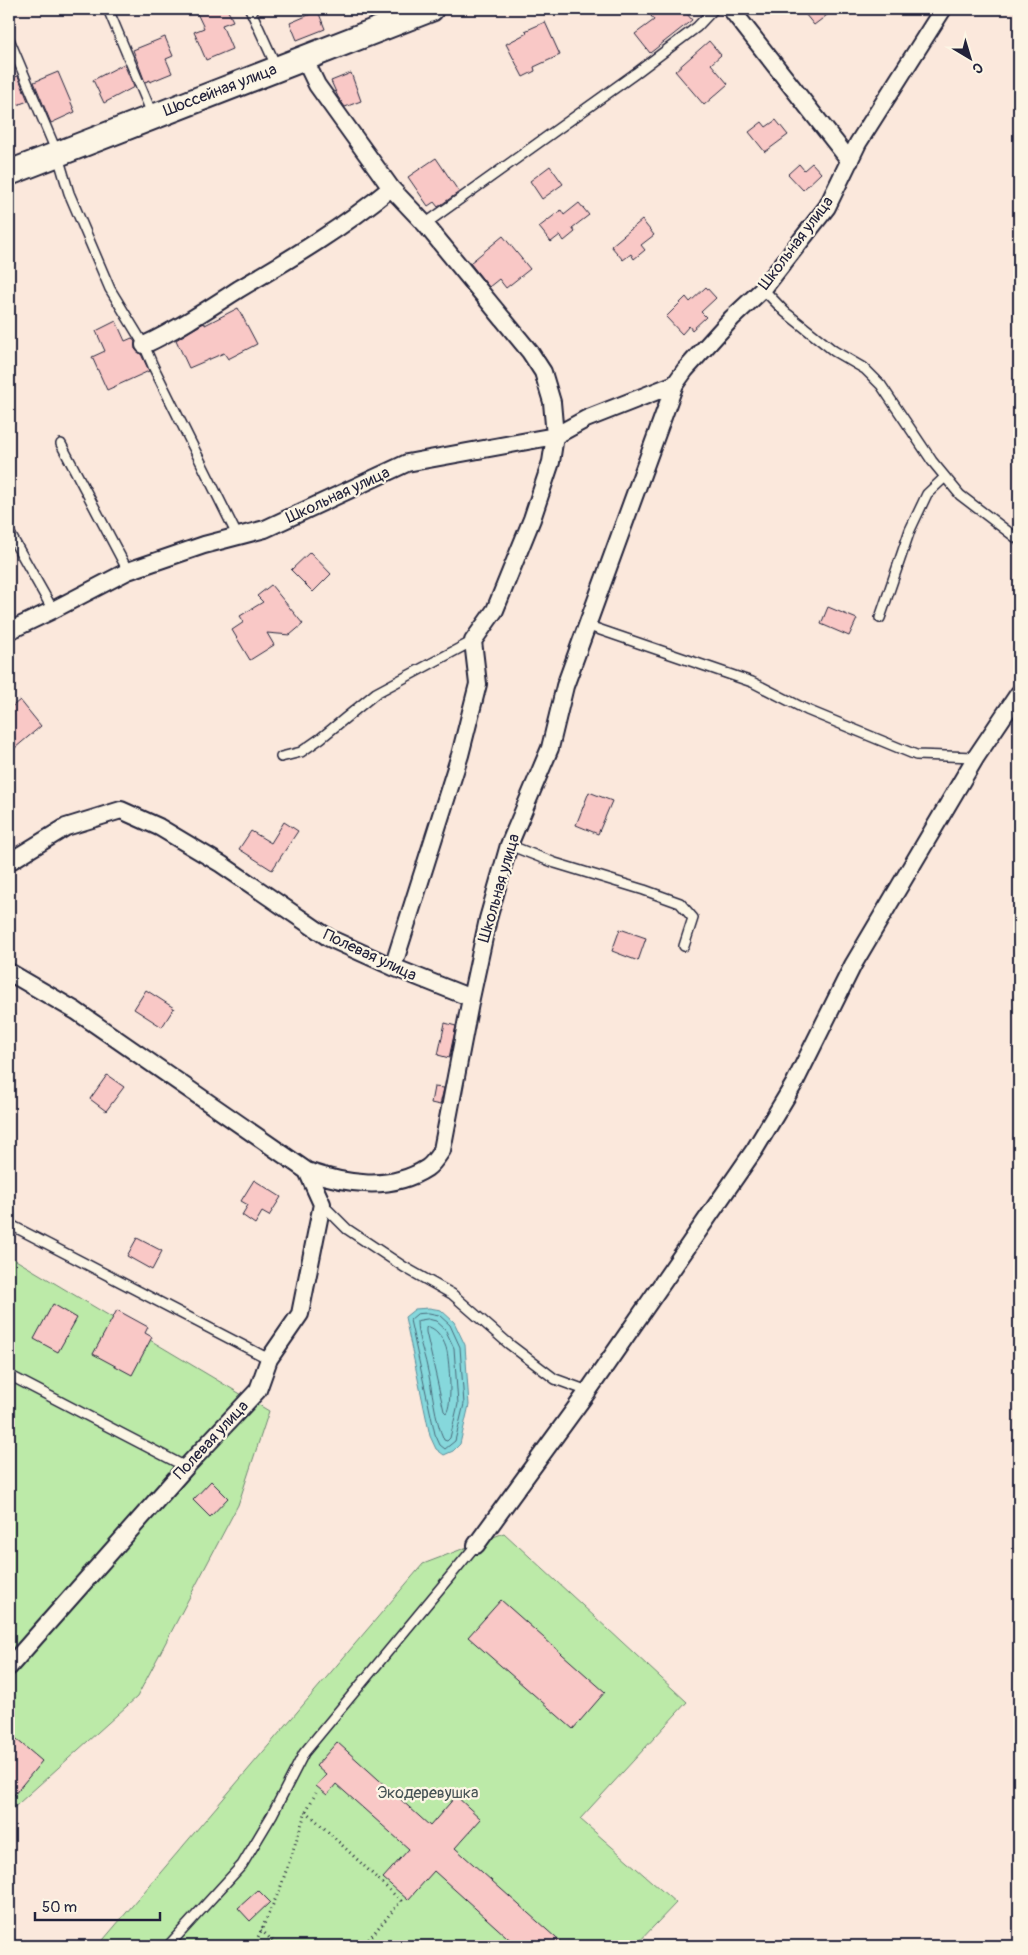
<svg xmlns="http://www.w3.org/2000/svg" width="1028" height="1955" viewBox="0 0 1028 1955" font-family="Pangolin,sans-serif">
	<rect width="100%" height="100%" fill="#fbe8dc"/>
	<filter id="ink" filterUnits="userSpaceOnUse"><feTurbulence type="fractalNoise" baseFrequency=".02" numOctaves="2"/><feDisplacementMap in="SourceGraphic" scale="10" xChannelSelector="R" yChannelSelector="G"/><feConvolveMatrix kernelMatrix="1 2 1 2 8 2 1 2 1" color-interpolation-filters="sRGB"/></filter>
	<g filter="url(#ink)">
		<path fill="#bceaa8" stroke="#6f8672" d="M 9,1256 L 269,1411 L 238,1505 L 137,1697 L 9,1812 Z
			M 504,1533 L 687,1702 L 580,1819 L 676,1903 L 635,1946 L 98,1946 L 423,1564 Z"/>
		<path fill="#86d8dc" stroke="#5e8f9c" d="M 429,1308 L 441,1310 L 454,1322 L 465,1345 L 469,1405 L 460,1444 L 453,1451 L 444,1455 L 436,1449 L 430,1436 L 405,1317 L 415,1309 Z"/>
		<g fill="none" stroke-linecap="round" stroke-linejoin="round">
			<path stroke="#4a6b7b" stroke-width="1" d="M 429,1313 L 439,1315 L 450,1325 L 460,1347 L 464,1404 L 455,1441 L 445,1449 L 440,1445 L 435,1434 L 410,1320 L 417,1314 Z
				M 428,1319 L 436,1321 L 445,1329 L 454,1348 L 458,1404 L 450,1438 L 447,1441 L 444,1440 C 434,1418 433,1391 427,1367 C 424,1352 417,1337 417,1321 Z
				M 429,1327 C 438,1329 445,1342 447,1351 C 449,1362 453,1405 446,1413 L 444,1411 L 426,1332 L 426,1328 Z"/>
		</g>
		<path fill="#f9c8c6" stroke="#22223b" d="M 195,9 L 227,9 L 233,21 L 222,25 L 232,49 L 206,60 L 194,32 L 204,28 Z
			M 646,9 L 683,9 L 692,20 L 650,53 L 635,34 L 654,20 Z
			M 801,9 L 835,9 L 814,25 Z
			M 318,11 L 325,29 L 297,40 L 290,23 Z
			M 545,22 L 560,55 L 534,67 L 535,71 L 523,77 L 506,44 L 527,33 L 525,31 Z
			M 165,37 L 173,56 L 166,59 L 172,73 L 150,82 L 150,80 L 145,82 L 133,50 Z
			M 709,41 L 721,55 L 711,64 L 728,84 L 704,105 L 675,71 Z
			M 124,64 L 134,87 L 104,103 L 93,80 Z
			M 58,72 L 75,112 L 51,123 L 34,82 Z
			M 351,73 L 361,101 L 345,107 L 338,97 L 331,81 Z
			M 18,76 L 28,101 L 9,108 L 9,79 Z
			M 776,120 L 788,135 L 765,152 L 749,132 L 762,122 L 766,127 Z
			M 436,158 L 459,192 L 438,207 L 434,202 L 428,206 L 408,177 Z
			M 812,163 L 821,173 L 803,190 L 788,174 L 799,164 L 804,170 Z
			M 550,166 L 563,184 L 542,199 L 530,181 Z
			M 579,203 L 589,215 L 572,228 L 575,232 L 564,241 L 560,235 L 551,242 L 539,227 L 561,210 L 564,215 Z
			M 642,220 L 654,235 L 641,245 L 645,250 L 634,259 L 631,254 L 623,260 L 611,246 Z
			M 503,236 L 530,269 L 506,288 L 499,279 L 489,287 L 470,263 Z
			M 706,287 L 716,298 L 701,312 L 706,317 L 692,330 L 689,326 L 682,334 L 666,317 L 686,297 L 690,302 Z
			M 238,308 L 257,344 L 228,359 L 224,353 L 189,368 L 176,340 L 202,324 L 205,323 L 205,325 Z
			M 116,321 L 125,341 L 132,338 L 135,342 L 135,349 L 141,354 L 149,371 L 107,390 L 92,357 L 105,351 L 96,331 Z
			M 310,552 L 331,574 L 313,592 L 291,570 Z
			M 271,585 L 303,624 L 290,635 L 267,633 L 274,645 L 250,660 L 232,630 L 244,622 L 240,616 L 263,602 L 257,596 Z
			M 828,607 L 857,619 L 849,636 L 821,624 Z
			M 20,700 L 41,726 L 15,748 L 9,740 L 9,709 Z
			M 589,792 L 612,801 L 598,834 L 576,825 Z
			M 284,822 L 298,831 L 272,870 L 239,849 L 251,831 L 271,843 Z
			M 620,929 L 646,938 L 638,961 L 612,951 Z
			M 146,990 L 174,1008 L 162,1027 L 134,1009 Z
			M 445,1023 L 456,1026 L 449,1058 L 438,1055 Z
			M 107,1075 L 124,1087 L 106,1111 L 90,1099 Z
			M 434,1087 L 444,1088 L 440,1105 L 431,1103 Z
			M 254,1180 L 281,1197 L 269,1216 L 262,1212 L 255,1224 L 242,1215 L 248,1205 L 241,1201 Z
			M 137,1238 L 162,1251 L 152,1270 L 127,1256 Z
			M 53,1304 L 77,1318 L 58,1352 L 34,1339 Z
			M 117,1310 L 148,1327 L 145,1333 L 152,1337 L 132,1375 L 93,1354 Z
			M 211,1481 L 228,1498 L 210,1517 L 193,1500 Z
			M 501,1600 L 605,1692 L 573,1729 L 468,1637 Z
			M 16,1739 L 42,1761 L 9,1801 L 9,1748 Z
			M 337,1742 L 430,1826 L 456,1796 L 481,1819 L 455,1848 L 565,1946 L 517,1946 L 434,1871 L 408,1900 L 383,1878 L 409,1849 L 336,1784 L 327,1795 L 316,1786 L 326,1775 L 316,1766 Z
			M 258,1890 L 270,1902 L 250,1921 L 238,1908 Z"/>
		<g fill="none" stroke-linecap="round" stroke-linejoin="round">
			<g stroke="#22223b" stroke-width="12">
				<path id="lane" d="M 108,9 L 153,116
					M 250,9 L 277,68
					M 9,39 L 57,153 L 69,193 L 110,289 L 144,345 L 153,366 L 238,537
					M 425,224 L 636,73 L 697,27 L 714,9
					M 763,289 L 785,312 L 834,351 L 865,369 L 881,385 L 932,461 L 960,495 L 1019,540
					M 61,444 L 128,571
					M 9,532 L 53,610
					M 880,618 L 910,530 L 927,494 L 945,477
					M 586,625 L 752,682 L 807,710 L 916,755 L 976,757
					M 281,757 L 301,752 L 321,738 L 376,693 L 473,641
					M 509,845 L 555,863 L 644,890 L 680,903 L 693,918 L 684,946
					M 322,1204 L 347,1229 L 404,1267 L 452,1294 L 509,1344 L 555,1379 L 588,1391
					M 9,1224 L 269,1359
					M 9,1375 L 186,1467
					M 168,1946 L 242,1865 L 272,1815 L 304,1753 L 476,1545"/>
			</g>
			<g stroke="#22223b" stroke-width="20">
				<path id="street" d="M 731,9 L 850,161
					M 304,58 L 317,85 L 391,188 L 425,224 L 530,352 L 543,372 L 552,402 L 555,436 L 551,462 L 532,519 L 495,610 L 473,641 L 478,684 L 460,755 L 393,967
					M 144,345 C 178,329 208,309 239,289 C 292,258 344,227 391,188
					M 9,631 L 53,610 L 128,571 L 204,545 L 265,529 L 407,463 L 555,436 L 586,419 L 675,384
					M 9,862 L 66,827 L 121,810 L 159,827 L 221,864 L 329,938 L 393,967 L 471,998
					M 9,972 L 76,1011 L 307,1171 C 346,1184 390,1192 427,1168 C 433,1164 438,1156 442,1150 L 471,998 L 488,919 L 509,845 L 550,748 L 565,686 L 675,384 L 685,370 L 732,318 L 763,289 L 827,207 L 858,143 L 943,9
					M 476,1545 L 588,1391 L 755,1149 L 794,1084 L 853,965 L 976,757 L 1019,693
					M 9,1667 L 186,1467 L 258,1390 L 269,1359 L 300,1314 L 322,1204 L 307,1171"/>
			</g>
			<g stroke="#22223b" stroke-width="28">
				<path id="secondary" d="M 9,173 L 431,9"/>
			</g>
			<path stroke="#22223b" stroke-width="3" stroke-dasharray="1 4" stroke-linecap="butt" d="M 306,1811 L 401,1901 L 363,1946
				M 261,1930 L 278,1946
				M 254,1946 L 280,1889 L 306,1811 L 316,1793"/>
			<use href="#lane" stroke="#fcf5e5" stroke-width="9"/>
			<use href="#street" stroke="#fcf5e5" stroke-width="16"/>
			<use href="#secondary" stroke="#fcf5e5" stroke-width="24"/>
		</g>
	</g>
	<g text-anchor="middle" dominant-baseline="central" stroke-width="4.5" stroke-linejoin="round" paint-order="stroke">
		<g font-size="16" fill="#22223b" stroke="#fcf5e5">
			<text transform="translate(220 90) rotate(-21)">Шоссейная улица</text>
			<text transform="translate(796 243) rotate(-53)">Школьная улица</text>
			<text transform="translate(338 495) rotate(-25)">Школьная улица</text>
			<text transform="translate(499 888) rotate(-74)">Школьная улица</text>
			<text transform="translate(370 955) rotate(25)">Полевая улица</text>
			<text transform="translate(211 1440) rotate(-47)">Полевая улица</text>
		</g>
		<g font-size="16" fill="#485456" stroke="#fcf5e5">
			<text x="428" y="1793">Экодеревушка</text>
		</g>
	</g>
	<rect width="1028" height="1955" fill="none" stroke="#fcf5e5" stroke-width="30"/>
	<rect x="15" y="15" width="998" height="1925" fill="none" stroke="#22223b" stroke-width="2" filter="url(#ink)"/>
	<g transform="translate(970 58) rotate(142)" stroke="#fcf5e5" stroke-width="4" paint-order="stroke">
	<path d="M0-4L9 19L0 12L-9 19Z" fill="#22223b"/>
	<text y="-8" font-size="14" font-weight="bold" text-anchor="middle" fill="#22223b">С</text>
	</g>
	<path d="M35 1912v8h125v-8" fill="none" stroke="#22223b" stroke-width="2.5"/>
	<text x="42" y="1912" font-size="15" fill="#22223b" stroke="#fcf5e5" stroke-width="4" paint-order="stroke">50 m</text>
</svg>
